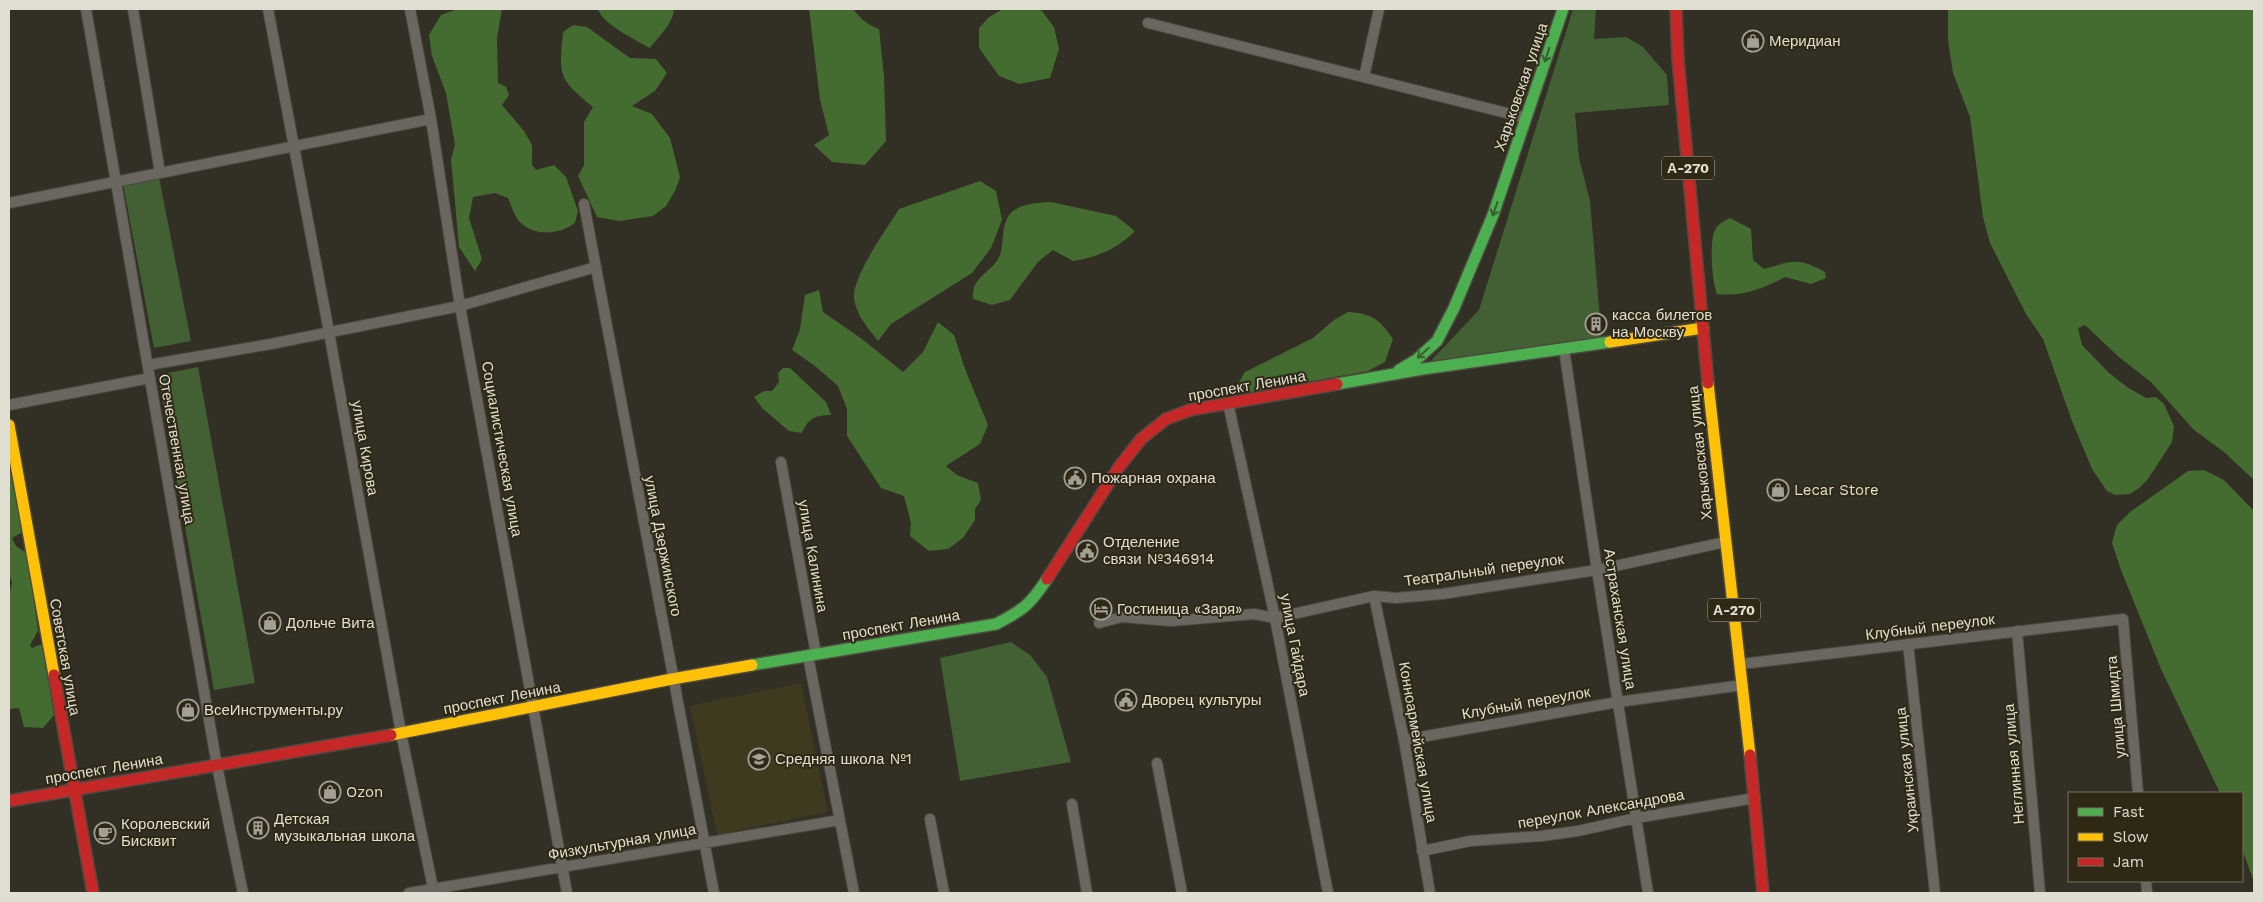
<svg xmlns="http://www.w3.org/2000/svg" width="2263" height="902" viewBox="0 0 2263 902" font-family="'Work Sans',sans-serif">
	<rect width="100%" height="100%" fill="#322f25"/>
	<path fill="#3f3920" d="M 801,683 L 828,812 L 717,835 L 690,706 Z"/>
	<path fill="#436035" d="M 1573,9 L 1596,9 L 1594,39 L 1626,37 L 1643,47 L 1667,75 L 1669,105 L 1575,113 L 1579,158 L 1590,201 L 1602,342 L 1423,369 L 1479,310 Z
		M 159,177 L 191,341 L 154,348 L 123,184 Z
		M 198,367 L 255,683 L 214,690 L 158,375 Z
		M 1011,642 L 1030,655 L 1047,677 L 1071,762 L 960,781 L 940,658 Z"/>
	<path fill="#446b30" d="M 457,9 L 502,9 L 497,38 L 498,83 L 506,87 L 509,95 L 502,105 L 524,131 L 532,145 L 532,165 L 536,170 L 554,165 L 566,177 L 578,211 L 575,223 C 559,235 532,237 518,220 C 514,214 511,205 508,198 L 495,193 L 473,197 L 469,218 L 482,259 L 475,271 L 459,247 L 451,159 L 455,145 L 446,93 L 432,56 L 429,35 L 441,15 Z
		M 598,9 L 674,9 C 673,24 659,36 650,48 C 636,40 602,24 598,9 Z
		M 809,9 L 853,9 C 860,18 867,25 879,29 L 884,76 L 886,141 L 865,165 L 832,162 L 814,145 L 829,135 L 820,100 Z
		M 1003,9 L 1037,9 L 1042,11 L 1054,27 L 1059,49 L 1050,78 L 1019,84 L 999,76 L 979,48 L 979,28 L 989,17 Z
		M 1948,9 L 2254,9 L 2254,480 L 2224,452 L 2194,430 L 2151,382 L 2120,358 L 2085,325 L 2078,328 L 2082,345 L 2108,372 L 2127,387 L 2146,398 L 2156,397 L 2164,404 L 2174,426 L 2172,442 L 2148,479 L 2139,488 L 2130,494 L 2115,495 L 2107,491 L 2092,469 L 2072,421 L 2043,339 L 2026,314 L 1990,243 L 1983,217 L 1970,117 L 1953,73 L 1948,41 Z
		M 573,25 L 587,27 L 630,58 L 656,59 L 667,73 L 655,91 L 632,106 L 652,114 L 670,138 L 680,177 L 675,191 L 666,206 L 653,216 L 619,221 L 597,217 L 578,176 L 584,165 L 584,122 L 593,107 C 558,78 559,77 563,32 Z
		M 980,181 L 996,191 L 1002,220 L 991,248 L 972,273 L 891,324 L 878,341 C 868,328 856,315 854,298 C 852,277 887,228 899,209 Z
		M 1051,202 L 1116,216 L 1135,231 C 1117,249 1098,257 1073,261 L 1053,250 L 1038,262 L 1010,300 L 992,305 L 973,299 C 971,275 992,274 1000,255 C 1005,241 1000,221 1013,211 C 1024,203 1038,203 1051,202 Z
		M 1730,218 L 1751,229 L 1753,260 L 1764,269 C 1792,261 1798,257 1825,272 L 1826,278 L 1811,284 L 1785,277 C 1765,288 1740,297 1717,294 C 1712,283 1709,241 1715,230 C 1718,224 1724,221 1730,218 Z
		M 819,290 L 823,312 L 862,339 L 903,372 L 923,352 L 938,322 L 954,335 L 965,369 L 988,425 L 980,444 L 946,466 L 957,475 L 978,483 L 981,500 L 975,509 L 975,520 L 963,538 L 948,549 L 929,551 L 910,536 L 911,523 L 904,496 L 881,488 L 847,436 L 847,409 L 838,386 L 815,366 L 792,350 L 800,329 L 805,295 Z
		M 1348,312 C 1372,313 1380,320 1393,339 L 1385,362 L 1368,371 L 1245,393 L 1236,387 L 1245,372 L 1313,338 L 1334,320 Z
		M 783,368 L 790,368 L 826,402 L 831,415 C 816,415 808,418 802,433 L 789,431 L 762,408 L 754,397 L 764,391 L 772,391 L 779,382 L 778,373 Z
		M 9,454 L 20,511 L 21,533 L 12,538 L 16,546 L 28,554 L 38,631 L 30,645 L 32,648 L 39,645 L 43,645 L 54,715 L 43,728 L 24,727 L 19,708 L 9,709 L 9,595 L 12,583 L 9,574 Z
		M 2204,470 L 2224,480 L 2254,511 L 2254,882 L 2242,849 L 2242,793 L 2220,793 L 2161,669 L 2121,570 L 2112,543 L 2117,525 L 2130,512 L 2188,471 Z"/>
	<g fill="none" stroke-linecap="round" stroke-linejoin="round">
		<g stroke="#4d4a41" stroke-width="12">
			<path id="street" d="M 86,9 L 217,766 L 243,893
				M 133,9 L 160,173
				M 268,9 L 329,332 L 401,733 L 434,893
				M 410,9 L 431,119 L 460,306 L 567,893
				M 1148,23 L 1526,118
				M 1364,77 L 1379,9
				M 9,203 L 431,119
				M 584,204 L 714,893
				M 1564,349 L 1597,570 L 1648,893
				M 148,365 L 271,344 L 460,306 L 596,267
				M 1228,403 L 1275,618 L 1328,893
				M 9,405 L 150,378
				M 781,462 L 816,654
				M 1374,596 L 1404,740 L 1430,893
				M 1099,623 L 1122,617 L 1171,621 L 1254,614 L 1275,618 L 1374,596 L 1396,598 L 1442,594 L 1597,570 L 1725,542
				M 2017,631 L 2040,893
				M 1908,644 L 1935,893
				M 808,656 L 854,893
				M 1741,664 L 2123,619 L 2138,793
				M 1404,740 L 1618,702 L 1743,685
				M 1157,763 L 1182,893
				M 1072,804 L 1087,893
				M 930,819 L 944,893
				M 1422,851 L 1470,841 L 1542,836 L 1578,831 L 1636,818 L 1755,798
				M 2146,881 L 2147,893
				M 409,893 L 840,820"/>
		</g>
		<g stroke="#4d4a41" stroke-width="14">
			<path id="fast" d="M 1399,370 L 1416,360 L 1437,341 L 1454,308 L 1493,215 L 1563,9
				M 1337,384 L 1423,369 L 1610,342
				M 752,665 L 996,624 C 1023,610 1030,605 1047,579"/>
		</g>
		<g stroke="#4d4a41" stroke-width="14">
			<path id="slow" d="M 1610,342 L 1703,328
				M 1708,383 L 1750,755
				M 9,425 L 54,675
				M 391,735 L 672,679 L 752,665"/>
		</g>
		<g stroke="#4d4a41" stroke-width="14">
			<path id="jam" d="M 1676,9 L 1678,60 L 1708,383
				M 1047,579 L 1119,467 L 1141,439 L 1166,419 L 1190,410 L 1337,384
				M 54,675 L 93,893
				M 1750,755 L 1763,893
				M 9,801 L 391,735"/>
		</g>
		<use href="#street" stroke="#6a6760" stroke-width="10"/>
		<use href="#fast" stroke="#4caf50" stroke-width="11"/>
		<use href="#slow" stroke="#ffc107" stroke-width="11"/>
		<use href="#jam" stroke="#c62828" stroke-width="11"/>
	</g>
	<defs><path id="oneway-shaft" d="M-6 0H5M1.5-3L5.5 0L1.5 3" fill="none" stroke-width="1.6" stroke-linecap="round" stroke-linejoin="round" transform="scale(1.25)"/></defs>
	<g stroke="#3a5e2d">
		<use href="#oneway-shaft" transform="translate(1547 55) rotate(108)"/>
		<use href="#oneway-shaft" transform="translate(1495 209) rotate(110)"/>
		<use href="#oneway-shaft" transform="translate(1423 353) rotate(138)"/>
	</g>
	<defs>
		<g id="shop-ring" transform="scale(1.125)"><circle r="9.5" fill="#2e2815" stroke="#a3a095" stroke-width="1.5"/><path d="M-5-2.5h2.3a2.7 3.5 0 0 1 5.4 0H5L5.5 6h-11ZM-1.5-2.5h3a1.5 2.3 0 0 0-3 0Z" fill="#a3a095"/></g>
		<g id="building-ring" transform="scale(1.125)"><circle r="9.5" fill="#2e2815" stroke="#a3a095" stroke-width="1.5"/><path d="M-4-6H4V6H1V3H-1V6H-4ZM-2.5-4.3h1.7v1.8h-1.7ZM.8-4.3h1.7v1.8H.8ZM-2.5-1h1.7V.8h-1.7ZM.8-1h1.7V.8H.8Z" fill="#a3a095"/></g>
		<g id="civic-ring" transform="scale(1.125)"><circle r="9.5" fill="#2e2815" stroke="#a3a095" stroke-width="1.5"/><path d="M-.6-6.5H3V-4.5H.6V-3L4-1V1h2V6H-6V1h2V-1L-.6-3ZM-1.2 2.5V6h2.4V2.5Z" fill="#a3a095"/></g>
		<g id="hotel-ring" transform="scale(1.125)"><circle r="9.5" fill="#2e2815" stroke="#a3a095" stroke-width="1.5"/><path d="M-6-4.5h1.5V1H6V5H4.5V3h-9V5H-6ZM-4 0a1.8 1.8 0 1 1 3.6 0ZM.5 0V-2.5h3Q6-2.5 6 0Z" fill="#a3a095"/></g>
		<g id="school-ring" transform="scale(1.125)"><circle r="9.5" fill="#2e2815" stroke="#a3a095" stroke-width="1.5"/><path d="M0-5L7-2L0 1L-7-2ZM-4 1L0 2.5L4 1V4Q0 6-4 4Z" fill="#a3a095"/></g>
		<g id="cafe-ring" transform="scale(1.125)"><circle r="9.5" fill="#2e2815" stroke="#a3a095" stroke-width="1.5"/><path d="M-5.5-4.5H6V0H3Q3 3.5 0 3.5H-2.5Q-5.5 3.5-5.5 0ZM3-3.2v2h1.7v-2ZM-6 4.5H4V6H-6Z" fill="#a3a095"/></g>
	</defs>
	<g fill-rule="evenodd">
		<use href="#shop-ring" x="1753" y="41"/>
		<use href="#building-ring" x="1596" y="324"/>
		<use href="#civic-ring" x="1075" y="478"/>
		<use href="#shop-ring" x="1778" y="490"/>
		<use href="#civic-ring" x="1087" y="551"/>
		<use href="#hotel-ring" x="1101" y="609"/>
		<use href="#shop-ring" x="270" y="623"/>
		<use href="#civic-ring" x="1126" y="700"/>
		<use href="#shop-ring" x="188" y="710"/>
		<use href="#school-ring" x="759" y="759"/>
		<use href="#shop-ring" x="330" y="792"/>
		<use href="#building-ring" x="258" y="828"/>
		<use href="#cafe-ring" x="105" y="833"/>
	</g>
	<g text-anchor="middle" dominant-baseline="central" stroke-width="4" stroke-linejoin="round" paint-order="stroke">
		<g fill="#2e2815" stroke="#aba799" stroke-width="1">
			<rect x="1662" y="156.5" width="52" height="23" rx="4"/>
			<rect x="1708" y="598.5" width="52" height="23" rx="4"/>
		</g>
		<g font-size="14" font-weight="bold" fill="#e0ddd1">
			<text x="1688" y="168">А-270</text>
			<text x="1734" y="610">А-270</text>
		</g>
		<g font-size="15" fill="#e0ddd1" stroke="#2e2815" text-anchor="start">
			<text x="1769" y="41">Меридиан</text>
			<text x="1612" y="315">касса билетов<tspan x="1612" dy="17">на Москву</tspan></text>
			<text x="1091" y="478">Пожарная охрана</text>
			<text x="1794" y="490">Lecar Store</text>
			<text x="1103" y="542">Отделение<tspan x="1103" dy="17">связи №346914</tspan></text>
			<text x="1117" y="609">Гостиница «Заря»</text>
			<text x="286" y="623">Дольче Вита</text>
			<text x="1142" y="700">Дворец культуры</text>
			<text x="204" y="710">ВсеИнструменты.ру</text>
			<text x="775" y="759">Средняя школа №1</text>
			<text x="346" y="792">Ozon</text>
			<text x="274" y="819">Детская<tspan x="274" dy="17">музыкальная школа</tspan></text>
			<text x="121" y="824">Королевский<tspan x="121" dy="17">Бисквит</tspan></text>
		</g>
		<g font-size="15" fill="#e0ddd1" stroke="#2e2815">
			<text transform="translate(1521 87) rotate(-71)">Харьковская улица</text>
			<text transform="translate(1247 386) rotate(-10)">проспект Ленина</text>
			<text transform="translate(365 448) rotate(80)">улица Кирова</text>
			<text transform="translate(177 449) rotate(80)">Отечественная улица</text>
			<text transform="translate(502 449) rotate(80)">Социалистическая улица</text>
			<text transform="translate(1700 453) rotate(-96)">Харьковская улица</text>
			<text transform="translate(663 546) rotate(79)">улица Дзержинского</text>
			<text transform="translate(813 556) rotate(80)">улица Калинина</text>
			<text transform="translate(1484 570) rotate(-8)">Театральный переулок</text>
			<text transform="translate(1620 619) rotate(81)">Астраханская улица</text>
			<text transform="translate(901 625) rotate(-10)">проспект Ленина</text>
			<text transform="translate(1930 627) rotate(-7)">Клубный переулок</text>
			<text transform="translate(1295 645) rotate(79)">улица Гайдара</text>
			<text transform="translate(65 657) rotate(80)">Советская улица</text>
			<text transform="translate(502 698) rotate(-11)">проспект Ленина</text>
			<text transform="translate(1526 703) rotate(-10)">Клубный переулок</text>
			<text transform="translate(2116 707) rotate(-95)">улица Шмидта</text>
			<text transform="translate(1418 742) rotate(80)">Конноармейская улица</text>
			<text transform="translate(2014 764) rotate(-95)">Неглинная улица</text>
			<text transform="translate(104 769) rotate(-10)">проспект Ленина</text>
			<text transform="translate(1907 770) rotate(-96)">Украинская улица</text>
			<text transform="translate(1601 809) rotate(-10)">переулок Александрова</text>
			<text transform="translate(622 842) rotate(-10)">Физкультурная улица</text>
		</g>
	</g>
	<rect width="2263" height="902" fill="none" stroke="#e0ddd1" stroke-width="20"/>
	<rect x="2068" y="792" width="175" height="90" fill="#2e2815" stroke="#757060"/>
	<rect x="2078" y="808" width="25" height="8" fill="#4caf50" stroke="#757060"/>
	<text x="2113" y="817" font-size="15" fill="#e0ddd1">Fast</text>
	<rect x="2078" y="833" width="25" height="8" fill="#ffc107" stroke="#757060"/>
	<text x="2113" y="842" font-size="15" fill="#e0ddd1">Slow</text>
	<rect x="2078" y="858" width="25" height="8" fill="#c62828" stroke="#757060"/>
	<text x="2113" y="867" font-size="15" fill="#e0ddd1">Jam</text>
</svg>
